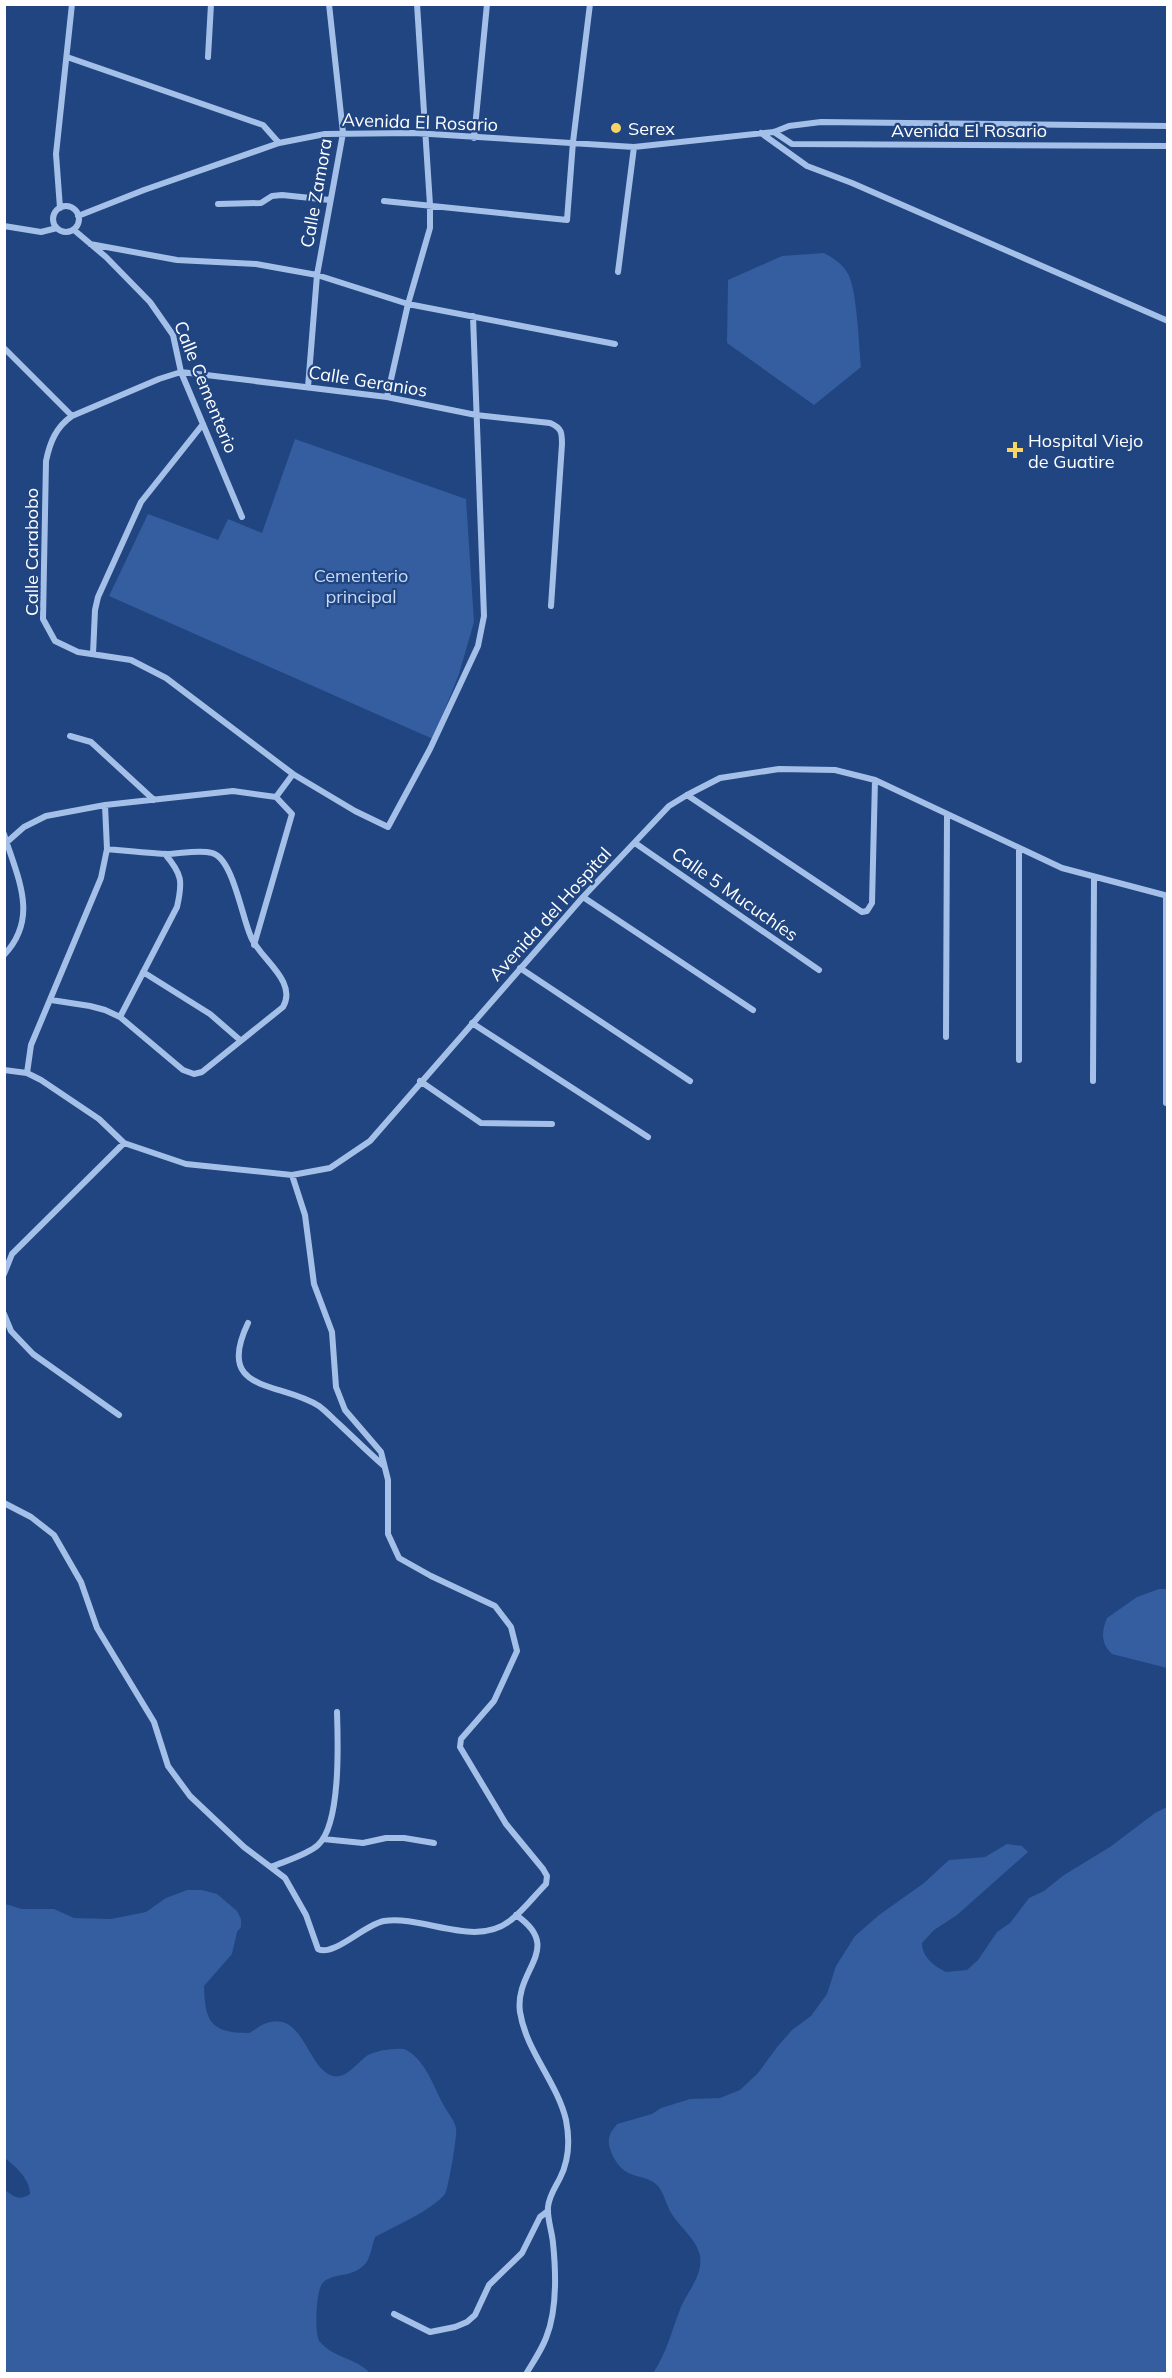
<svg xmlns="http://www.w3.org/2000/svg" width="1172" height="2378" viewBox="0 0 1172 2378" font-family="Mulish,sans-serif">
	<rect width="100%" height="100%" fill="#204581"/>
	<path fill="#345e9f" d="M 824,253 C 833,258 843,264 848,274 C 857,289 859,347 861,367 L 814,405 L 727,343 L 728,280 L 782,256 Z
		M 295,439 L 466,499 L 474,622 L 459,674 L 433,739 L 109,596 L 148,514 L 218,540 L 228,519 L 262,533 Z
		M 1159,1589 L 1167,1589 L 1167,1668 L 1112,1654 C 1101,1644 1101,1632 1107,1618 L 1137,1597 Z
		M 1167,1807 L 1167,2373 L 653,2373 C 667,2353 672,2329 681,2307 C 688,2291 703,2275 700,2256 C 697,2239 678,2226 670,2211 C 666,2203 664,2194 658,2186 C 649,2176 635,2178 625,2171 C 616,2165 605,2146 610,2135 C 611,2131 615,2127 617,2124 L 652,2114 L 661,2108 L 690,2099 L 720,2098 L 740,2090 L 758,2073 L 778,2046 L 792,2030 L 811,2016 L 827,1994 L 836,1966 L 855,1936 L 879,1915 L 924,1883 L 949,1860 L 985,1857 L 1007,1844 L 1022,1846 L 1028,1852 L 957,1915 L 934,1930 L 922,1943 C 922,1957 934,1966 946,1972 L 967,1970 L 978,1960 L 997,1932 L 1010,1923 L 1029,1898 L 1044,1891 L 1064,1875 L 1110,1847 L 1155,1813 Z
		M 187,1890 L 202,1890 L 217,1894 L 237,1911 L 241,1919 L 241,1927 L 237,1932 L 232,1954 L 204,1986 C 205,2021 210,2033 249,2033 C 254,2031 259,2026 264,2024 C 302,2008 306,2064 330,2075 C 345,2082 357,2062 368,2055 C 377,2051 386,2049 395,2049 C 399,2049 404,2048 408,2051 C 426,2062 434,2087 443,2104 C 447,2112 454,2119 456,2128 C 458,2133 448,2190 445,2194 C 431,2211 395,2226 375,2237 C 372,2245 371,2256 366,2263 C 351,2280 332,2271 322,2284 C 316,2292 314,2336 320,2342 C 334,2358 356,2358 370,2373 L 5,2373 L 5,2190 C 14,2197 20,2201 30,2194 C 30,2179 16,2167 5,2158 L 5,1904 L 22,1909 L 54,1909 L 74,1918 L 111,1919 L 146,1912 L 166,1898 Z"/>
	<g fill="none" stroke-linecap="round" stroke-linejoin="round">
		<path stroke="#a5c0e8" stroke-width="6" d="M 67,57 L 263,125 L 279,143
			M 208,57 L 211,4
			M 774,132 L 792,144 L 1168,146
			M 761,133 L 807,166 L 852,183 L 1168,321
			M 474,138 L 487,4
			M 384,201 L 567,220 L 573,142 L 590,4
			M 218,204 L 261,203 L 272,196 L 282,195 L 330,200
			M53 219a13 13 0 1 1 26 0a13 13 0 1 1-26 0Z
			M 60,208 L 56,154 L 72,4
			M 78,216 L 144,190 L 279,143 L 325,134 L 414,133 L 634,147 L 774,132 L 789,126 L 821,122 L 1168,126
			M 4,226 L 41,232 L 57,228
			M 74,230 L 106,257 L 150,302 L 173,335 L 181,372 L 242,517
			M 90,244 L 177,260 L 256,264 L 317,275 L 408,304 L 615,344
			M 618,272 L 634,147
			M 473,316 L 484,616 L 478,646 L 430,749 L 388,827 L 355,811 L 293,774 L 166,678 L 131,660 L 78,652 L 55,641 L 43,619 L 46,461 C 50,442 56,427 72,416 L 159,379 L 181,372 L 387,397 L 476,415 L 550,423 C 562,428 562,433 562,444 L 551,606
			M 4,348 L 72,416
			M 308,387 L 317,275 L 343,133 L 329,4
			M 387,397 L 408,304 L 430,228 L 430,205 L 417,4
			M 93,654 L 95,610 L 98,597 L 141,502 L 203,424
			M 70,736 L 91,742 L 154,800
			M 687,795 L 862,912 L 867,911 L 872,903 L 875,780
			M 276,797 L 293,774
			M 4,834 C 17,877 40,917 4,955
			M 7,842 L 24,827 L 46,816 L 105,805 L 233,791 L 276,797 L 292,814 L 254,945
			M 635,843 L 819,970
			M 1019,848 L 1019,1060
			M 583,897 L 753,1010
			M 520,968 L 690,1081
			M 143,972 L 210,1014 L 240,1040
			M 51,1000 L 90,1006 L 105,1010 L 120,1017 L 183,1070 L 194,1074 L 202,1072 L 283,1007 C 298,981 260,959 251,937 C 242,918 233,858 212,853 C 199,849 180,854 166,854 C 147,853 127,851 107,849
			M 120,1017 L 177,907 C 183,881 182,874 165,854
			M 472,1023 L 648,1137
			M 946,1037 L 947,814
			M 4,1070 L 27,1073 L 41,1080 L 99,1119 L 124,1143 L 186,1164 L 292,1175 L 330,1168 L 370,1141 L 583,897 L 669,806 L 687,795 L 720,778 L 779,769 L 835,770 L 875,780 L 1062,868 L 1168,896
			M 27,1073 L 31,1045 L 101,878 L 107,849 L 105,805
			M 420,1081 L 481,1123 L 552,1124
			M 1093,1081 L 1094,877
			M 1166,1103 L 1166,896
			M 4,1274 L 12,1254 L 124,1143
			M 4,1314 L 11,1331 L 33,1354 L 119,1415
			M 248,1323 C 214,1394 280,1381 319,1406 C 326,1411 333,1419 340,1425 C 355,1439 369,1453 384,1466
			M 4,1503 L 31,1517 L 54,1535 L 81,1582 L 97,1628 L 154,1722 L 168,1766 L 190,1796 L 244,1847 L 285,1878 L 306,1915 L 318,1949 C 334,1957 365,1924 384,1921 C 424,1915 475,1949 511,1920 C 524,1910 535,1895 546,1884 L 547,1876 L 543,1869 L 506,1824 L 460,1747 L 461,1739 L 494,1701 L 506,1675 L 517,1651 L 511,1627 L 495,1606 L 431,1576 L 399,1558 L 388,1534 L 388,1480 L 381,1452 L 345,1410 L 336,1387 L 332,1332 L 314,1284 L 305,1215 L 292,1175
			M 323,1839 L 363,1843 L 386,1838 L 404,1838 L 434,1843
			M 271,1867 C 285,1861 307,1855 318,1845 C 341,1824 338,1742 337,1712
			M 516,1915 C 565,1949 514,1969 520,2012 C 526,2051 557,2082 566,2120 C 570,2140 569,2160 560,2178 C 555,2188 549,2196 548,2207 C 547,2219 552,2231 553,2243 C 556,2272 557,2311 546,2338 C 541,2351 533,2362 526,2374
			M 394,2314 L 430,2332 L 455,2327 L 467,2322 L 475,2315 L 489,2285 L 522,2253 L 540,2217 L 548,2211"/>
	</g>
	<g fill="#f6d466" stroke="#204581" stroke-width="2">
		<circle cx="616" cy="128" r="6"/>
		<path d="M1012 441h6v6h6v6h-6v6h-6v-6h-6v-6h6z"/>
	</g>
	<g text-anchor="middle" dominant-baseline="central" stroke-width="4.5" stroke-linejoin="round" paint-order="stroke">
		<g font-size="18" fill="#fff" stroke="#204581">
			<text transform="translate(420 122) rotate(2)">Avenida El Rosario</text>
			<text x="969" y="130">Avenida El Rosario</text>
			<text transform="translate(316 193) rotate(-80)">Calle Zamora</text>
			<text transform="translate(368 381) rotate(9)">Calle Geranios</text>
			<text transform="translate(206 387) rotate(68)">Calle Cementerio</text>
			<text transform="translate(31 552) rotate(-90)">Calle Carabobo</text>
			<text transform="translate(735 894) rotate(35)">Calle 5 Mucuchíes</text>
			<text transform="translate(550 914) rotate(-48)">Avenida del Hospital</text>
		</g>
		<g font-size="18" fill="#fff" stroke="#204581" text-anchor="start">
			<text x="628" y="128">Serex</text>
			<text x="1028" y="440">Hospital Viejo<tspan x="1028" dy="21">de Guatire</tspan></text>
		</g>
		<g font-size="18" fill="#c9dbf6" stroke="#204581">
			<text x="361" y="575">Cementerio<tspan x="361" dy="21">principal</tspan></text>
		</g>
	</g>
	<rect width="1172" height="2378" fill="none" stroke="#ffffff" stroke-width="12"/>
</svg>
